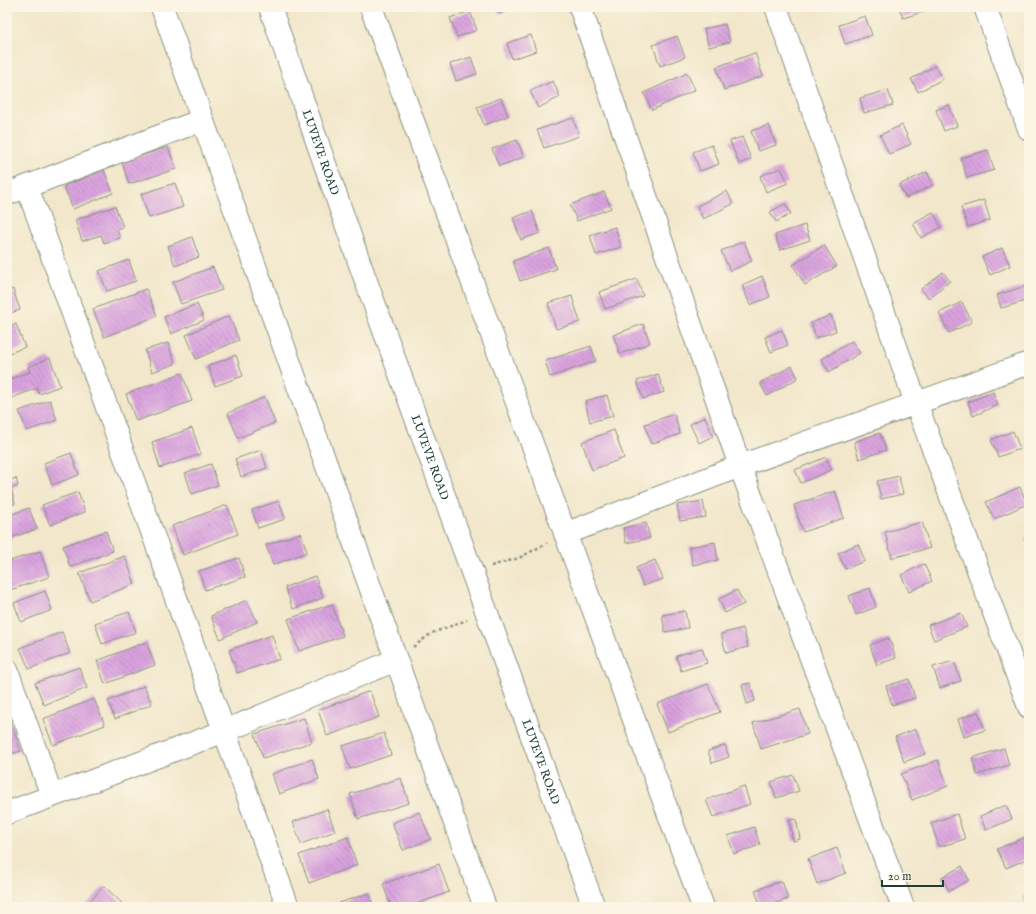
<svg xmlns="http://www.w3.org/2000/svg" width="1036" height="914" viewBox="0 0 1036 914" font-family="'IM FELL English',serif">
	<defs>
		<pattern id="building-back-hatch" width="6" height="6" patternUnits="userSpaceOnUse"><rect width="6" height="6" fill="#daa3df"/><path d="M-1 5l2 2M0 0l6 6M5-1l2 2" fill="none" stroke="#b086b6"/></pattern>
	</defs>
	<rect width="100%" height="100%" fill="#fcf5e5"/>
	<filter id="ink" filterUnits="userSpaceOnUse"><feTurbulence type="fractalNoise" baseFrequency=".025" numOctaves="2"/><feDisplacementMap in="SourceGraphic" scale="8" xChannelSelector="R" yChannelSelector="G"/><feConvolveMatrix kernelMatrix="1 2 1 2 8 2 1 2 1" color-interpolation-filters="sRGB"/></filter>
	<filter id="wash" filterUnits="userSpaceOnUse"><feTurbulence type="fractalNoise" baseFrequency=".012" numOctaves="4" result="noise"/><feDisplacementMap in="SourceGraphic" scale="16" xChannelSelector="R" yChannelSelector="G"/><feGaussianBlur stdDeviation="0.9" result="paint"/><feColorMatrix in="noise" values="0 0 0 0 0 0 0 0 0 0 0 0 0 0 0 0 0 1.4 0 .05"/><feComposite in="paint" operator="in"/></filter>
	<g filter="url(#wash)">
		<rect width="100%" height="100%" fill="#f2e7cb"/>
		<g id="blocks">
			<path fill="url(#building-back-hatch)" d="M 496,7 L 518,7 L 499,14 Z
				M 899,7 L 925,7 L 926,11 L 903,18 Z
				M 470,11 L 477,30 L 457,37 L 450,18 Z
				M 865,16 L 872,35 L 845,44 L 839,25 Z
				M 725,24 L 730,42 L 709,47 L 704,29 Z
				M 531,35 L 536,51 L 512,59 L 507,43 Z
				M 677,36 L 685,57 L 660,66 L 653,45 Z
				M 755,53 L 763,76 L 724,90 L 716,67 Z
				M 471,57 L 477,74 L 456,81 L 450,64 Z
				M 935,66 L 943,79 L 918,92 L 911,79 Z
				M 687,73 L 695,90 L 652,110 L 644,93 Z
				M 553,81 L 560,97 L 538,108 L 530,91 Z
				M 888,90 L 893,105 L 864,113 L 860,98 Z
				M 501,98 L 508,116 L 484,125 L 477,107 Z
				M 949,105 L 957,126 L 944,131 L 936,110 Z
				M 573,118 L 579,136 L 544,148 L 537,130 Z
				M 769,125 L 776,145 L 758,151 L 751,131 Z
				M 902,125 L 911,144 L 889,154 L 880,135 Z
				M 742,137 L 751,159 L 739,164 L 730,141 Z
				M 517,140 L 524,157 L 499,166 L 492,149 Z
				M 712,145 L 719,164 L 700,171 L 693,152 Z
				M 168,147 L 176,169 L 129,184 L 122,162 Z
				M 988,150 L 994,170 L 967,178 L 961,158 Z
				M 781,168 L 788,183 L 766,192 L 760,176 Z
				M 104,170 L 113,193 L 73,209 L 64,186 Z
				M 927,172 L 933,185 L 906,198 L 899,185 Z
				M 175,183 L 183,207 L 149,218 L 141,194 Z
				M 727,191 L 733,204 L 703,219 L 697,206 Z
				M 604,192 L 611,208 L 577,221 L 570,205 Z
				M 984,200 L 990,220 L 968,227 L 961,207 Z
				M 785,204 L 791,214 L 776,222 L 770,212 Z
				M 115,206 L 123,227 L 117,229 L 120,238 L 104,243 L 101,235 L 82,241 L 75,220 Z
				M 532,211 L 540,233 L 521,240 L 513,218 Z
				M 933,212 L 941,227 L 921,238 L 913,223 Z
				M 805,225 L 810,240 L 780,250 L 775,235 Z
				M 615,227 L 621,247 L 596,255 L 590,235 Z
				M 192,237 L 199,257 L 175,266 L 168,246 Z
				M 744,241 L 752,261 L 730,271 L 721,251 Z
				M 824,245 L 837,266 L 805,285 L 793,265 Z
				M 549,248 L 556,269 L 520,281 L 513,261 Z
				M 1002,248 L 1010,266 L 990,275 L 982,257 Z
				M 129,260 L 136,281 L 107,291 L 99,271 Z
				M 213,267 L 222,290 L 181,304 L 173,282 Z
				M 943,272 L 950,281 L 929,298 L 921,289 Z
				M 762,276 L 770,297 L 750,305 L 742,285 Z
				M 637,279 L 643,296 L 605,309 L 599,292 Z
				M 1029,285 L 1029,300 L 1001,308 L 997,295 Z
				M 13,289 L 20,310 L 7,314 L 7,291 Z
				M 146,289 L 157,316 L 104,337 L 93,309 Z
				M 572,296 L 580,322 L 556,329 L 548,303 Z
				M 962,302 L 972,322 L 949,333 L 939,313 Z
				M 197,304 L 204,320 L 171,334 L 164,317 Z
				M 831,315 L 836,331 L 816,338 L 811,323 Z
				M 229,316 L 239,340 L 196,359 L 186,335 Z
				M 16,324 L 25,347 L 7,354 L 7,328 Z
				M 643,324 L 650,343 L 620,354 L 613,335 Z
				M 782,330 L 788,345 L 771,352 L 765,337 Z
				M 852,341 L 860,353 L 829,372 L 822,359 Z
				M 168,343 L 175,364 L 152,372 L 145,350 Z
				M 591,346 L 596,361 L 550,377 L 545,361 Z
				M 236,355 L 243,376 L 215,386 L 208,366 Z
				M 50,358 L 60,386 L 39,394 L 37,388 L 9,399 L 7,394 L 7,380 L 30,372 L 28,367 Z
				M 792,366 L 798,378 L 767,396 L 760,383 Z
				M 182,373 L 192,401 L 136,421 L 126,394 Z
				M 658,374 L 664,392 L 643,399 L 637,381 Z
				M 993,392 L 998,405 L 973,416 L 968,402 Z
				M 607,395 L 613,416 L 590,422 L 585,401 Z
				M 265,397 L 275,423 L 238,438 L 228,413 Z
				M 50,400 L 57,420 L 27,431 L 19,411 Z
				M 674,414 L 680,434 L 651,444 L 645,424 Z
				M 705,417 L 713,436 L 699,443 L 690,424 Z
				M 192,428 L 201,454 L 160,468 L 152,442 Z
				M 614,430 L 624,458 L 592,470 L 582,442 Z
				M 1013,431 L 1020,449 L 998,457 L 991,440 Z
				M 880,433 L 886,450 L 859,459 L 854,442 Z
				M 261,450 L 267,468 L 241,477 L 235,459 Z
				M 71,453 L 79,475 L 52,485 L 44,463 Z
				M 826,457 L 831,470 L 801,483 L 795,470 Z
				M 211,464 L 218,485 L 192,494 L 185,473 Z
				M 899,476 L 903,494 L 881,499 L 877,481 Z
				M 7,478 L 8,481 L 16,478 L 18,486 L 11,488 L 15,504 L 7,506 Z
				M 1020,487 L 1027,504 L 994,519 L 986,502 Z
				M 835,491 L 844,518 L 803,532 L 794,505 Z
				M 78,492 L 85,512 L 50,525 L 42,505 Z
				M 279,501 L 285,519 L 258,528 L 252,510 Z
				M 703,501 L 706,517 L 680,521 L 677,505 Z
				M 227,505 L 238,534 L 183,555 L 172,526 Z
				M 29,508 L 37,529 L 7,539 L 7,516 Z
				M 922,522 L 930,548 L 892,558 L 885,532 Z
				M 646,523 L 650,538 L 626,543 L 623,528 Z
				M 106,531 L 113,551 L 70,567 L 63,546 Z
				M 301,533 L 307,552 L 273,565 L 266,545 Z
				M 1029,536 L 1029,546 L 1025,538 Z
				M 715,542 L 718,560 L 693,565 L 689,547 Z
				M 858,544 L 865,561 L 845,569 L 838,553 Z
				M 40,551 L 49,577 L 7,591 L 7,562 Z
				M 125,556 L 135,584 L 90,601 L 79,573 Z
				M 239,558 L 245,577 L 205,590 L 199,571 Z
				M 655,560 L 663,579 L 643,586 L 636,568 Z
				M 924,564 L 932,581 L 909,592 L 901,575 Z
				M 315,576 L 323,598 L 293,609 L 285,587 Z
				M 870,588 L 876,607 L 856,615 L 849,596 Z
				M 737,590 L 744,604 L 725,613 L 719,599 Z
				M 45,591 L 52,610 L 21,622 L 14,603 Z
				M 247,600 L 257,622 L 220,639 L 211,616 Z
				M 332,604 L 343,636 L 299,651 L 288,619 Z
				M 685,611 L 688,628 L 665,632 L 662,615 Z
				M 129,612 L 136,632 L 102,644 L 95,623 Z
				M 961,613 L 967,627 L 934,640 L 928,625 Z
				M 743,628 L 748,647 L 726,653 L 721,634 Z
				M 62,632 L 70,653 L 29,669 L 20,648 Z
				M 272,635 L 280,659 L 237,673 L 229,650 Z
				M 889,638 L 896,658 L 877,665 L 870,645 Z
				M 146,642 L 155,665 L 105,684 L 97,661 Z
				M 702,648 L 707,663 L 681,671 L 676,656 Z
				M 954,661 L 961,681 L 940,688 L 933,667 Z
				M 79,667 L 87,688 L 44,705 L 35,683 Z
				M 909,679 L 915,698 L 892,705 L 886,686 Z
				M 750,683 L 755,701 L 747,704 L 742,685 Z
				M 708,684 L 720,712 L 668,732 L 657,704 Z
				M 144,686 L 152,704 L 115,719 L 108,701 Z
				M 370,691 L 379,717 L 327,736 L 318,710 Z
				M 94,699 L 105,725 L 53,745 L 43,719 Z
				M 800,709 L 808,734 L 761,749 L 753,723 Z
				M 7,711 L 21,751 L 7,755 Z
				M 978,712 L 985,730 L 964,737 L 958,719 Z
				M 304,718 L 312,742 L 263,758 L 255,734 Z
				M 916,729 L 925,754 L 904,762 L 895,737 Z
				M 384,733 L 391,755 L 350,769 L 342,746 Z
				M 725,745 L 729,757 L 712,763 L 708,751 Z
				M 1004,748 L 1009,765 L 977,775 L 972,758 Z
				M 312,759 L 319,779 L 279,794 L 272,774 Z
				M 938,760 L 948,786 L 912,800 L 901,774 Z
				M 793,775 L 799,791 L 776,798 L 771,782 Z
				M 401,778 L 409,803 L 358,819 L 350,794 Z
				M 744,786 L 750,804 L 713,817 L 706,800 Z
				M 1006,805 L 1012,819 L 986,830 L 980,816 Z
				M 327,809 L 335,831 L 301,844 L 293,822 Z
				M 419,812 L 431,839 L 403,850 L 392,823 Z
				M 957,814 L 965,839 L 939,847 L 931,823 Z
				M 796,819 L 800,839 L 793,841 L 789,820 Z
				M 754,827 L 760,845 L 734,854 L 728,836 Z
				M 1028,836 L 1029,858 L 1006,868 L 997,849 Z
				M 348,837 L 357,865 L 309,883 L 299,855 Z
				M 837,848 L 846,873 L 817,884 L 808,859 Z
				M 439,864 L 449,892 L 409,907 L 391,907 L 383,884 Z
				M 962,866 L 969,880 L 949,891 L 942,877 Z
				M 782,881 L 788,899 L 765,907 L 761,907 L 755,890 Z
				M 104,886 L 126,907 L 90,907 L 87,904 Z
				M 369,893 L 373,907 L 340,907 L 339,903 Z
				M 1029,894 L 1029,907 L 1025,907 L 1023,895 Z"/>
		</g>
	</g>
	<g filter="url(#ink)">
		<use href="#blocks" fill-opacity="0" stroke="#889280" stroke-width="1"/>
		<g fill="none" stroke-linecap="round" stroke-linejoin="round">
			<g stroke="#889280" stroke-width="24">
				<path id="street" d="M 162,7 L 485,907
					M 371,7 L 703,907
					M 580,7 L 740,466 L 903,907
					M 776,7 L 916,403 L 1029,707
					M 985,7 L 1029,129
					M 27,187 L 288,907
					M 7,194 L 202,120
					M 565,534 L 740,466 L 1029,363
					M 7,670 L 52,796
					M 7,813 L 225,731 L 396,660"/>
			</g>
			<g stroke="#889280" stroke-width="24">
				<g id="secondary">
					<path id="s1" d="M 270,7 L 362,270 L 594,907"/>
				</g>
			</g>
			<path stroke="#889280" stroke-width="2.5" stroke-dasharray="3 3" stroke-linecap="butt" d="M 491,566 L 519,558 L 547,543
				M 413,647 L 432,633 L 467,620"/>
			<use href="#street" stroke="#fff" stroke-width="22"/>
			<use href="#secondary" stroke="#fff" stroke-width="22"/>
		</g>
	</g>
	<g text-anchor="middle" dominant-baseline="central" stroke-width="3" stroke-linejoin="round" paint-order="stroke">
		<g font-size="12" fill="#1f3d34" stroke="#fcf5e5">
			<text stroke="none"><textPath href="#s1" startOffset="154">LUVEVE ROAD</textPath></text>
			<text stroke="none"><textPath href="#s1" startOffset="478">LUVEVE ROAD</textPath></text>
			<text stroke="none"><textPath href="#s1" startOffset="802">LUVEVE ROAD</textPath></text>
		</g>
	</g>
	<rect width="1036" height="914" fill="none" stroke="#fcf5e5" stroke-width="24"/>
	<path d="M882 880v6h61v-6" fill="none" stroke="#1f3d34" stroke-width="2"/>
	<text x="888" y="880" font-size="12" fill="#1f3d34" stroke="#fcf5e5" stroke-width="3" paint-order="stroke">20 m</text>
</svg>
